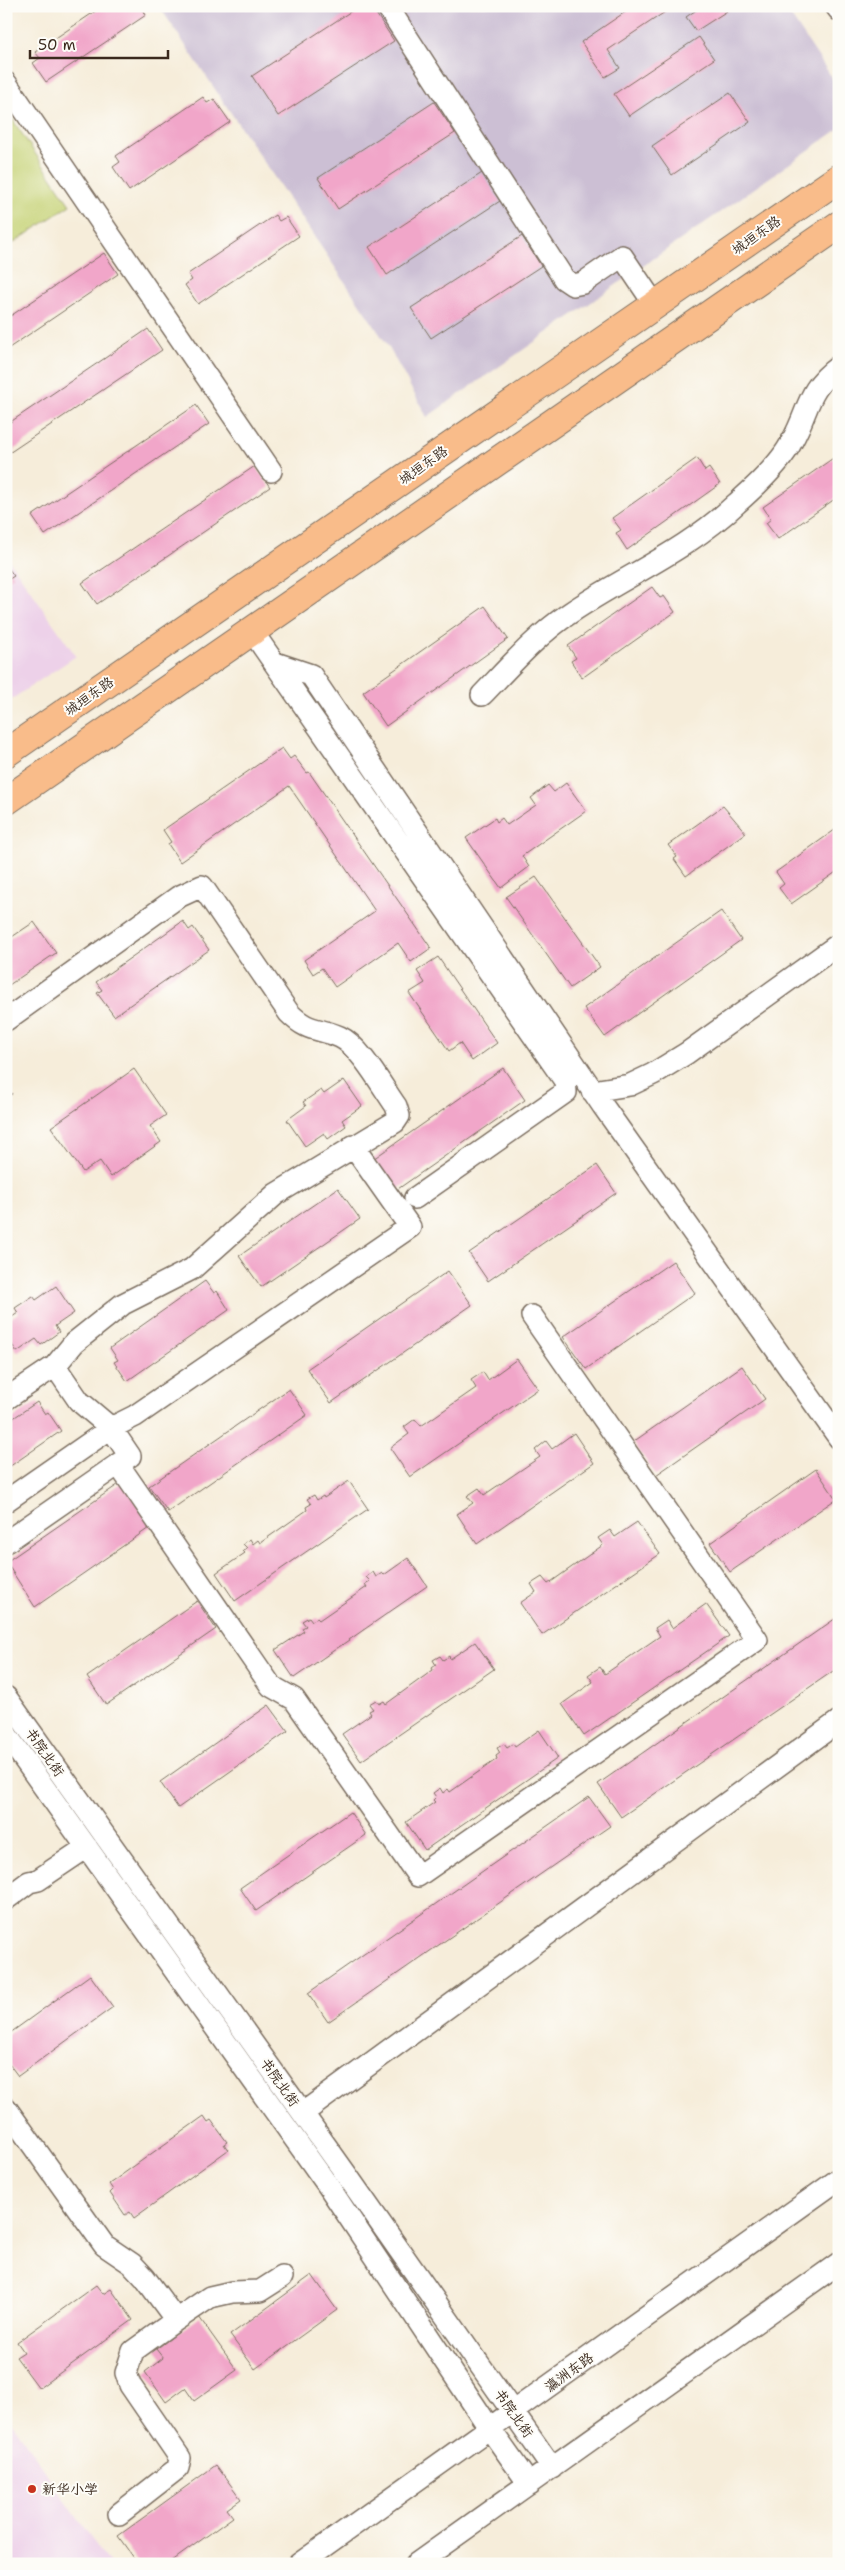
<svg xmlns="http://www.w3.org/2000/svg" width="845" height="2570" viewBox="0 0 845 2570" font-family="'Shantell Sans','LXGW WenKai TC',sans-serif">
	<rect width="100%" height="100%" fill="#fdfcf7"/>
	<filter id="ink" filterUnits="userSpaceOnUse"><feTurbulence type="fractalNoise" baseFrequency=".02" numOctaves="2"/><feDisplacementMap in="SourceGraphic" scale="10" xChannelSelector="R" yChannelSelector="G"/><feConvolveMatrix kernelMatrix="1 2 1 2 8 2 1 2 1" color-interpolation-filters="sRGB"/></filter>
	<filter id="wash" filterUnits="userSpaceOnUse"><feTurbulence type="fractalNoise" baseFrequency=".0096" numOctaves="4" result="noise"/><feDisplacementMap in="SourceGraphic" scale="20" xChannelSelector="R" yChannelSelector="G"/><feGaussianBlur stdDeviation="1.12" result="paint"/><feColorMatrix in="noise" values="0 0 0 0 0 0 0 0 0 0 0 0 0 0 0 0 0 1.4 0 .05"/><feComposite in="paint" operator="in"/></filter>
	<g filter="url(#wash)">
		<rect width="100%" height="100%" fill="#f6edda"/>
		<path fill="#edd1e9" d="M 6,556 L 76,656 L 6,703 Z
			M 6,2414 L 109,2564 L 6,2564 Z"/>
		<path fill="#ccbfd4" d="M 159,6 L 784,6 L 839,88 L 839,129 L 427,417 L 388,346 Z"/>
		<path fill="#c5d274" stroke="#807e49" d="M 6,110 L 70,205 L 6,248 Z"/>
		<g id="blocks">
			<path fill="#f1a6c9" d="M 103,6 L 141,6 L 146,15 L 46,82 L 33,63 L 40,58 L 35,52 Z
				M 359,6 L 371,6 L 394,41 L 278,116 L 252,76 Z
				M 634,6 L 674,6 L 608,50 L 620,68 L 605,77 L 581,42 Z
				M 702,6 L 724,6 L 727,11 L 696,31 L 686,17 Z
				M 699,37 L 714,59 L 629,116 L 614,94 Z
				M 730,93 L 750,122 L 672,175 L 652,146 Z
				M 203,97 L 207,103 L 214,99 L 230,122 L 129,191 L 113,167 L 120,162 L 116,156 Z
				M 434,102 L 455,133 L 338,209 L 318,178 Z
				M 482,173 L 500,201 L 387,275 L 369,247 Z
				M 275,215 L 279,221 L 286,217 L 299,236 L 198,304 L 185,285 L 192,280 L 188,274 Z
				M 522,236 L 541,266 L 431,338 L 411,308 Z
				M 104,253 L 118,274 L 6,350 L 6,319 Z
				M 148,329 L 162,350 L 6,455 L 6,425 Z
				M 196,405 L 209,424 L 45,535 L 32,516 Z
				M 839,454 L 839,496 L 778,539 L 766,523 L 771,519 L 763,507 Z
				M 697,458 L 705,471 L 709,468 L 720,484 L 627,550 L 616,533 L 621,530 L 612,518 Z
				M 255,466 L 270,487 L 97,604 L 82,583 Z
				M 6,565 L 14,576 L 6,581 Z
				M 652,587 L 660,598 L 664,596 L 675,612 L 582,678 L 571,661 L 576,658 L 568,646 Z
				M 485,606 L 508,639 L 386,726 L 363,692 Z
				M 282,748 L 290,759 L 294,756 L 307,773 L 309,772 L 431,948 L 411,962 L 398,943 L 335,987 L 322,968 L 313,974 L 304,960 L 375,911 L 289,786 L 180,862 L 168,844 L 171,842 L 163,830 Z
				M 566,783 L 586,811 L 522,856 L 529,867 L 501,888 L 466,838 L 495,818 L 497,822 L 502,818 L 507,825 L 536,805 L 531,798 L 548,785 L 554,792 Z
				M 723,806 L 746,833 L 686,876 L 674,859 L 677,857 L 668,845 Z
				M 839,827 L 839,870 L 791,904 L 779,888 L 784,884 L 776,872 Z
				M 536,877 L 600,967 L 570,988 L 506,897 Z
				M 721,911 L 741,940 L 605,1037 L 584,1008 Z
				M 183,921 L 189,930 L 193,927 L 209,950 L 114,1016 L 97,993 L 102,990 L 96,982 Z
				M 34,922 L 56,953 L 6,987 L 6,941 Z
				M 438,957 L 497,1043 L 472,1061 L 460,1043 L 449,1051 L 409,993 L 425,983 L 417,971 Z
				M 503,1068 L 525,1100 L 395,1191 L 373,1159 Z
				M 134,1069 L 166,1115 L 150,1126 L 161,1142 L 111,1177 L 100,1161 L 83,1172 L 51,1127 Z
				M 344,1080 L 362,1106 L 342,1120 L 346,1126 L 328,1139 L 324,1133 L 305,1146 L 287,1120 L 306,1106 L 303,1102 L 321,1090 L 324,1094 Z
				M 6,1085 L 12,1094 L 6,1099 Z
				M 597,1165 L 616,1193 L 488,1281 L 469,1253 Z
				M 338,1188 L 360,1219 L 261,1287 L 239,1256 Z
				M 673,1261 L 695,1293 L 586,1369 L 563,1337 Z
				M 448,1271 L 472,1305 L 331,1403 L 307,1369 Z
				M 205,1281 L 214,1293 L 217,1291 L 229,1310 L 127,1381 L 114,1362 L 118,1360 L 110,1348 Z
				M 56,1286 L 74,1313 L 55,1326 L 59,1332 L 41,1345 L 36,1339 L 17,1352 L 6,1336 L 6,1321 L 18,1313 L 15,1308 L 33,1296 L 36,1300 Z
				M 517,1359 L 538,1389 L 410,1477 L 390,1448 L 409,1434 L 404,1427 L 415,1419 L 421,1426 L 476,1388 L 471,1380 L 483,1372 L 488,1380 Z
				M 742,1366 L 765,1399 L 656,1475 L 633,1442 Z
				M 289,1389 L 307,1415 L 168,1512 L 149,1486 Z
				M 37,1402 L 45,1414 L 48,1412 L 61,1431 L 6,1469 L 6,1423 Z
				M 574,1433 L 594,1463 L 477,1544 L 457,1514 L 473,1503 L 467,1496 L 479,1488 L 484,1495 L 540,1457 L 535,1450 L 546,1441 L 552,1449 Z
				M 816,1469 L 836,1499 L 730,1572 L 710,1543 Z
				M 349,1481 L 368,1509 L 235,1601 L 216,1573 L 245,1553 L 243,1551 L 247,1548 L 243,1544 L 250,1539 L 253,1544 L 258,1540 L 260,1543 L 307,1510 L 306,1507 L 311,1504 L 307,1499 L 314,1495 L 317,1500 L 323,1496 L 324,1498 Z
				M 122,1482 L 152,1526 L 35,1607 L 6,1562 Z
				M 637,1522 L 660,1554 L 542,1635 L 520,1603 L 536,1592 L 531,1584 L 542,1577 L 548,1584 L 603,1545 L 598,1538 L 610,1530 L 615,1537 Z
				M 408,1558 L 427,1586 L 294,1678 L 275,1650 L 304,1631 L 302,1628 L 306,1626 L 302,1621 L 309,1617 L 312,1621 L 317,1618 L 319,1620 L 367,1587 L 365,1584 L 370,1581 L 366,1577 L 373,1572 L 376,1577 L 382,1573 L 384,1575 Z
				M 197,1601 L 216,1629 L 106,1705 L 87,1677 Z
				M 706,1604 L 729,1636 L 584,1736 L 562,1704 L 593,1682 L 588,1675 L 600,1667 L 605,1674 L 660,1636 L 655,1628 L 667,1620 L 672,1628 Z
				M 839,1616 L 839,1667 L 621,1817 L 598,1784 Z
				M 475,1642 L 494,1669 L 361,1761 L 342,1734 L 371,1714 L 369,1711 L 373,1709 L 369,1704 L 376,1700 L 379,1704 L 384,1701 L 386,1704 L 433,1670 L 432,1668 L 436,1665 L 433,1660 L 440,1656 L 443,1660 L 449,1656 L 450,1659 Z
				M 269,1705 L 288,1731 L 178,1808 L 160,1782 Z
				M 539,1730 L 558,1758 L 425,1850 L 406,1822 L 435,1802 L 433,1800 L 436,1797 L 433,1793 L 440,1788 L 443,1793 L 448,1789 L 450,1792 L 497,1759 L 496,1756 L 500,1753 L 497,1748 L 504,1744 L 507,1748 L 513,1744 L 515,1747 Z
				M 589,1797 L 610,1826 L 328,2022 L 308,1993 Z
				M 350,1812 L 366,1835 L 256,1911 L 240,1888 Z
				M 90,1975 L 113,2007 L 18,2076 L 6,2060 L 6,2036 Z
				M 204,2116 L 208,2122 L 211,2120 L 227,2142 L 224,2144 L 228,2150 L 134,2218 L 130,2212 L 125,2215 L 110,2193 L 113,2190 L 109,2184 Z
				M 312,2275 L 337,2310 L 255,2369 L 230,2335 Z
				M 96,2285 L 103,2294 L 111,2289 L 133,2320 L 39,2388 L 16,2357 L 24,2352 L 17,2342 Z
				M 199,2317 L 237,2370 L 194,2401 L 185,2388 L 166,2402 L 145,2372 L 163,2358 L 156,2349 Z
				M 216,2465 L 241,2499 L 227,2509 L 233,2517 L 168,2564 L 159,2564 L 156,2560 L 151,2564 L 138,2564 L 118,2536 Z"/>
		</g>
	</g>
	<g filter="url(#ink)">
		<use href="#blocks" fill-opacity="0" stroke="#7c6e60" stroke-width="1"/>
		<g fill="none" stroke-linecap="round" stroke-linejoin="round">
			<g stroke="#7c6e60" stroke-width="24">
				<path id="minor" d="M 387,6 L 564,279 L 573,285 L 583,283 L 622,256 L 655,305
					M 836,6 L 839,10
					M 6,83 L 271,471
					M 252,631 L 565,1081 L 566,1092 L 415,1198
					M 275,663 L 311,675 L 603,1106 L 839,1438
					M 482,695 C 510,666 537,635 570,613 C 628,574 685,552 737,503 C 754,488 782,462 792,441 C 810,409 806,390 839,366
					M 6,1020 L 178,897 L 202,886 L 289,1013 C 309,1033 318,1027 340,1037 C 360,1046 383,1088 396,1106 L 399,1116 L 395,1122 L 276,1194 L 192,1269 L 123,1304 L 74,1343 L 55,1366 L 6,1399
					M 592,1091 L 630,1085 L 653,1074 L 687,1053 L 839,944
					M 55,1366 L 79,1401 L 111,1428 L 135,1416 L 410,1227 L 353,1146
					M 118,1464 L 271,1686 L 294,1699 L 418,1876 L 757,1640 L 532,1316
					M 6,1501 L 111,1428 L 130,1456 L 6,1542
					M 6,1697 L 346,2174 L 552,2468
					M 6,1734 L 329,2187 L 490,2429 L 529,2484
					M 6,1899 L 29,1882 L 38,1880 L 87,1847
					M 6,2108 L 104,2245 L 132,2264 L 145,2278 L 176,2320
					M 303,2113 L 839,1721
					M 119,2514 L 178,2468 L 180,2458 L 130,2385 L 126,2373 L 133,2351 L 176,2320 L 210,2297 L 232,2292 L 260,2291 L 282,2277
					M 299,2564 L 839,2179
					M 416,2564 L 839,2263"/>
			</g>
			<g stroke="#7c6e60" stroke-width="30">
				<path id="major" d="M 6,753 L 839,178
					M 6,801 L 839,225"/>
			</g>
			<use href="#minor" stroke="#fff" stroke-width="21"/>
			<use href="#major" stroke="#f9bc8a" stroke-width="28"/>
		</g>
	</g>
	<circle fill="#c8321e" stroke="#fdfcf7" stroke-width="2" cx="32" cy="2489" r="5"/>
	<g text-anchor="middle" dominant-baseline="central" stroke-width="4" stroke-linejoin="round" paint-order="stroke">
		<g font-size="14" fill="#3b2a1e" stroke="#fdfcf7">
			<text transform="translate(756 235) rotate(-35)">城垣东路</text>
			<text transform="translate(423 465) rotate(-35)">城垣东路</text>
			<text transform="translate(89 696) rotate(-35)">城垣东路</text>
			<text transform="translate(45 1752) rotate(55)">书院北街</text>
			<text transform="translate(280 2082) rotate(55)">书院北街</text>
			<text transform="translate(569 2372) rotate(-36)">瀛洲东路</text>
			<text transform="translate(514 2413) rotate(55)">书院北街</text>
		</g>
		<g font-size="14" fill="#3b2a1e" stroke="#fdfcf7" text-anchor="start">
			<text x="42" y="2489">新华小学</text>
		</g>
	</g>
	<rect width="845" height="2570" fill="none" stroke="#fdfcf7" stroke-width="25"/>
	<path d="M30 50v8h138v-8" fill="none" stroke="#3b2a1e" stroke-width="2.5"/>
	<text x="38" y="50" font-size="15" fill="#3b2a1e" stroke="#fdfcf7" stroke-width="4" paint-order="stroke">50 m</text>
</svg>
